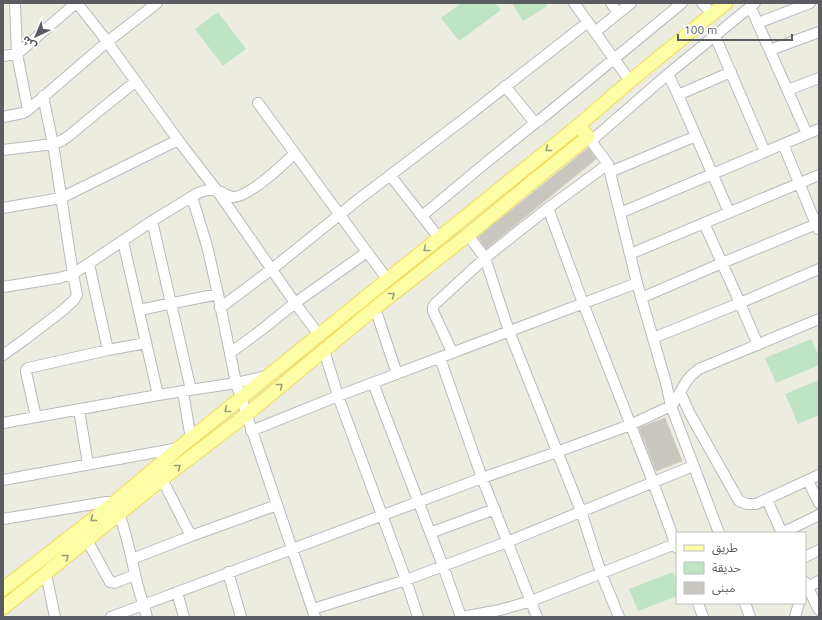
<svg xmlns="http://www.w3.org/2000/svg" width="822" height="620" viewBox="0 0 822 620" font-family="Ubuntu,'Noto Sans Arabic',sans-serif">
	<rect width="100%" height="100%" fill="#edece1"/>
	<path fill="#bee4c4" d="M 461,3 L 495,3 L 501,10 L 459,41 L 441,18 Z
		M 512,3 L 545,3 L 547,6 L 523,21 Z
		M 218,12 L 246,49 L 223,66 L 195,29 Z
		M 811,339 L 819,356 L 819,365 L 776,383 L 765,358 Z
		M 819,380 L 819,415 L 798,424 L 785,394 Z
		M 673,572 L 677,583 L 677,596 L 638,611 L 629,589 Z"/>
	<path fill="#c8c6bf" stroke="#d1cfc0" d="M 588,148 L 596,159 L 486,249 L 478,237 Z
		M 665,418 L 682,461 L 656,471 L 639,428 Z"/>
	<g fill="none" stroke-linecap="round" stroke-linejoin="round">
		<g stroke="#b9bac0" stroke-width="12">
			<path id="minor" d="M 15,3 L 17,54 L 28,110
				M 77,3 L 103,36 L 178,140 L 218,192 L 295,303 L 319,335
				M 574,3 L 630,81
				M 611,3 L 618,13
				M 702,3 L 712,14
				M 750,6 L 807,134
				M 758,23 L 810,3
				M 595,32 L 631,3
				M 715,36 L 765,152
				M 770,50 L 819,32
				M 3,56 L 17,54 L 76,3
				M 668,74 L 678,95 L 729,212
				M 505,86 L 535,123 L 541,119 L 682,3
				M 788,90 L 819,78
				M 678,95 L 731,72
				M 258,103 L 367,252 L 388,280
				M 3,117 L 23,113 L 28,110 L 107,42 L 157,3
				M 588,137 L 608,164 L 637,283 L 666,383 L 671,406 L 719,533
				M 591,141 L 668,74 L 755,3
				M 783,144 L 818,229
				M 3,150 L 53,144 L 63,140 L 70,135 L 94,115 L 135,82
				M 610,172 L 696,136
				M 390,175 L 439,238
				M 192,197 L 207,246 L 218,294 L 236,383 L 315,617
				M 3,208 L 61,198 L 178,140
				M 548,208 L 583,303 L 653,482 L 677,548
				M 620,213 L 819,129
				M 422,216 L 482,166 L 535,123
				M 152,221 L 191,390
				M 704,223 L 740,303 L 758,345
				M 468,235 L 485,258 L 509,331 L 581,511 L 601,573 L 619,617
				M 123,241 L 158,395
				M 630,254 L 819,175
				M 89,264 L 108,350
				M 3,287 L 59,278 L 73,274 L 152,221 L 196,194 C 206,189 213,189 223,193 C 226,195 229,196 232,197 C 248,198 283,165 295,153
				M 641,298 L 722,263 L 819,223
				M 220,308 L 272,269 L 359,199 L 464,119 L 588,22
				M 375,308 L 397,374
				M 139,310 L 218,294
				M 653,338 L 740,303 L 819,269
				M 324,350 L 338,396 L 406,580 L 418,617
				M 452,352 L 433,311 L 433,307 L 435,304 L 485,258 L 548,208 L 608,164
				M 230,353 L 260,331 L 295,303 L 367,252
				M 3,355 L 24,340 L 62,311 L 74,300 L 77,295 L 73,274 L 53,144 L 43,96
				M 440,358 L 482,478 L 537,617
				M 373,383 L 443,566 L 461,617
				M 183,392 L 191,439
				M 680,392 L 690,414 L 739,501 L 747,504 L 756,504 L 819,475
				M 79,410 L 88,464
				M 36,417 L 26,372 L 26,370 L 28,368 L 108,350 L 146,343
				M 3,423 L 158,395 L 236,383 L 266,376
				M 251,431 L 338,396 L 637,283
				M 162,479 L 191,536
				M 3,480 L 179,448
				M 808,481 L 819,503
				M 767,500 L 782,533
				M 3,519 L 106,502 L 115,502 C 124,525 130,550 135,574 C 138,589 143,603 147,617
				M 430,533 L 495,509
				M 782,533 L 819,515
				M 87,540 L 110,582 L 114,583 L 135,575
				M 805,557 L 819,550
				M 132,559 L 191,536 L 277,505
				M 228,572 L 241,617
				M 46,574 L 55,617
				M 805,582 L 819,610
				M 177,592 L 184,617
				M 805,592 L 808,587 L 819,581
				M 698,603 L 703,617
				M 745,603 L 750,617
				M 313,609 L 406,580 L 443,566 L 507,542 L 693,466
				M 111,617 L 482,478 L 557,452 L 630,425 L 671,406 C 683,392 682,381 699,369 L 819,319
				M 462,617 L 500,610 L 531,601 L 675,544
				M 795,617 L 799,603"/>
		</g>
		<g stroke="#efdd58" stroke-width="15">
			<path id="major" d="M 3,589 L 115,502 L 179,448 L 579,125 L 630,81 L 726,3
				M 3,608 L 162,479 L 246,415 L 375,308 L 468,235 L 532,182 L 588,137 L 579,125"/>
		</g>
		<use href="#minor" stroke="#fff" stroke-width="10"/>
		<use href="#major" stroke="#fdfda6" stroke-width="13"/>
	</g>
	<defs><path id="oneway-chevron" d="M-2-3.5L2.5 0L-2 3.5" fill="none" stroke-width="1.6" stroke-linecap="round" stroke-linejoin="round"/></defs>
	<g stroke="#9b9c7d">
		<use href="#oneway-chevron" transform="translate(548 149) rotate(141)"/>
		<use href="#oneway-chevron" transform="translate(426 249) rotate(141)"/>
		<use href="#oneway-chevron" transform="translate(392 295) rotate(-38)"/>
		<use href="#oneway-chevron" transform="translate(280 386) rotate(-39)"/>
		<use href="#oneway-chevron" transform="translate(227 410) rotate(141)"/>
		<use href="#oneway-chevron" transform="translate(178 467) rotate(-38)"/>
		<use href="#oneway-chevron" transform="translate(93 519) rotate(142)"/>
		<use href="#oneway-chevron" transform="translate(66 557) rotate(-39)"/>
	</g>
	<rect width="822" height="620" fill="none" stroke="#5a5c62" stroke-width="8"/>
	<rect x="676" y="532" width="130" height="72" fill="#ffffff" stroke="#bdbec0"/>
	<rect x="684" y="545" width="20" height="6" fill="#fdfda6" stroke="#bdbec0"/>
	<text x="712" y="552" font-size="12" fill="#5a5c62">طريق</text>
	<rect x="684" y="562" width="20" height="12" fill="#bee4c4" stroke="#bdbec0"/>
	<text x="712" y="572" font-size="12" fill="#5a5c62">حديقة</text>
	<rect x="684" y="582" width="20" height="12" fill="#c8c6bf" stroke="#bdbec0"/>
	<text x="712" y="592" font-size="12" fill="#5a5c62">مبنى</text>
	<g transform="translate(36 36) rotate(224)" stroke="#ffffff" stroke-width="3" paint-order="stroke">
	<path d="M0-3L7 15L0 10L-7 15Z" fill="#5a5c62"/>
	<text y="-6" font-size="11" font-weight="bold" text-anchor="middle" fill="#5a5c62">ش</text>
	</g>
	<path d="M678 34v6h114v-6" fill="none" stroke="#5a5c62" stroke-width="2"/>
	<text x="684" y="34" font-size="12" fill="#5a5c62" stroke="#ffffff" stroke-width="3" paint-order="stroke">100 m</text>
</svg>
